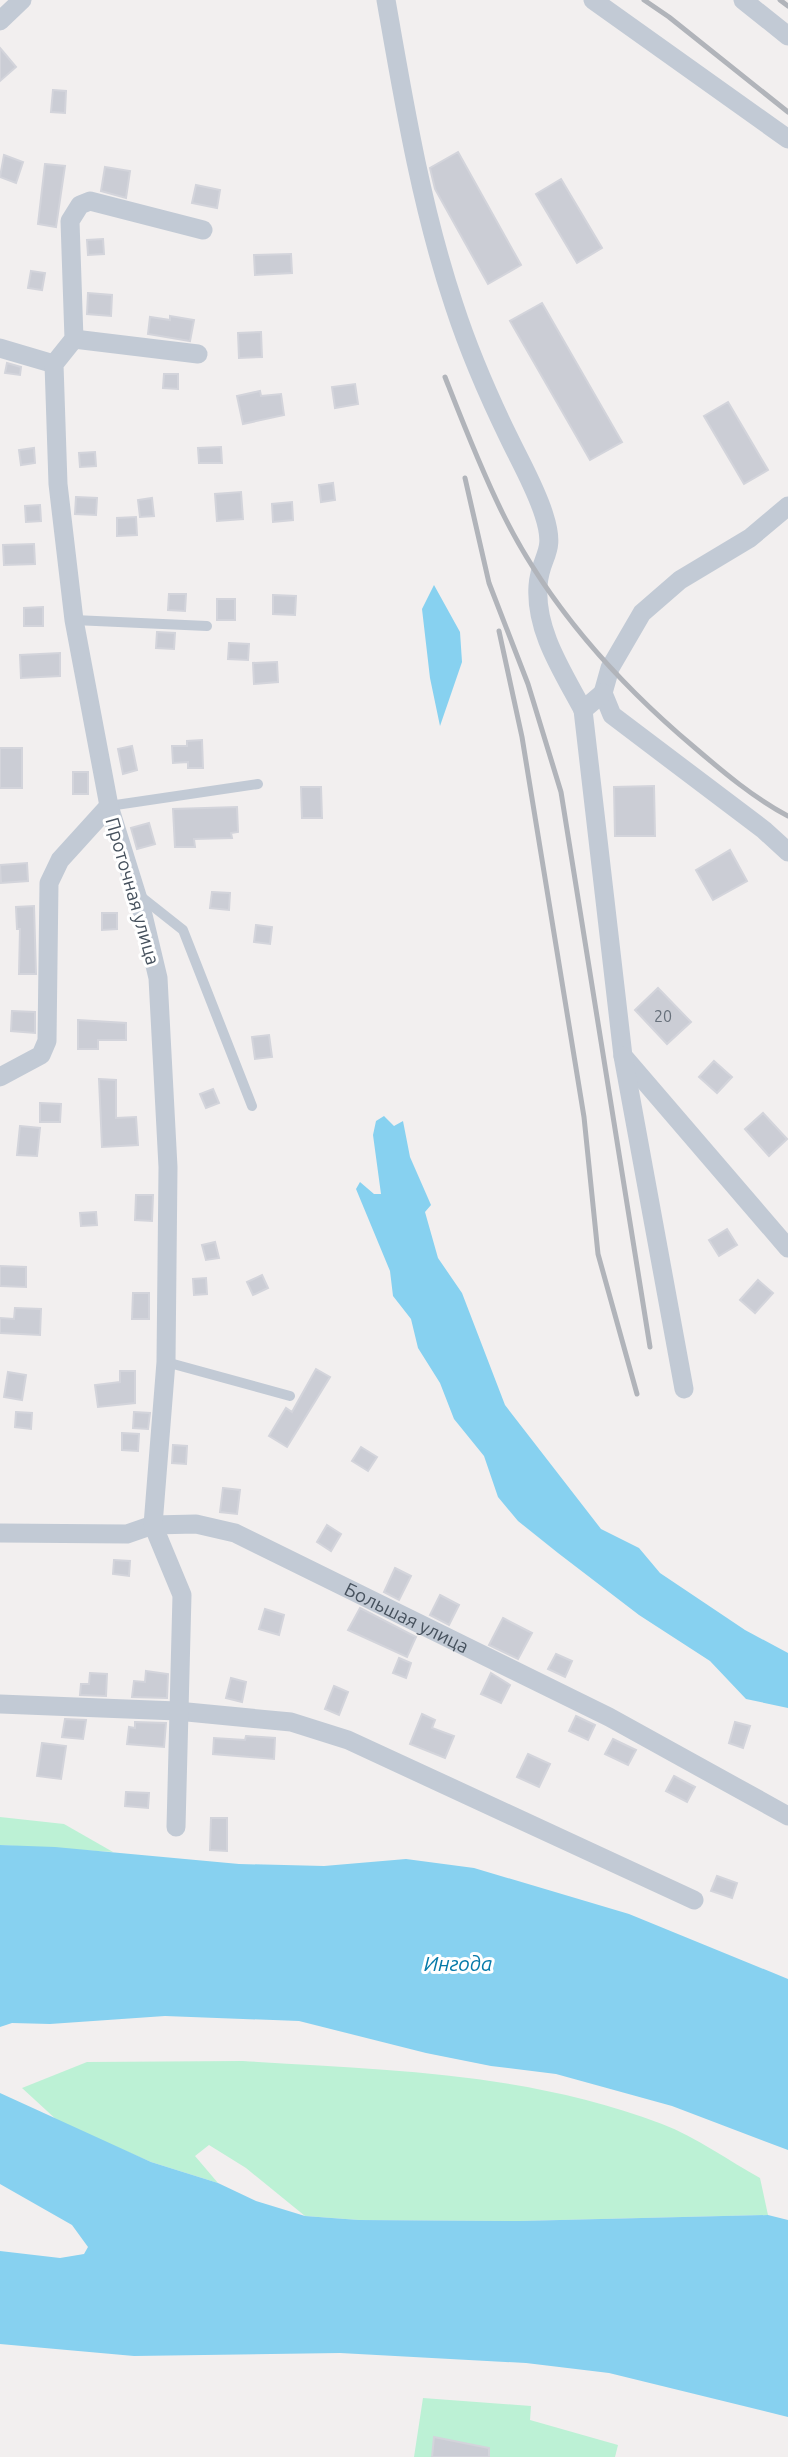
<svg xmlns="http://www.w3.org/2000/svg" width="788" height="2457" viewBox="0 0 788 2457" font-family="Ubuntu,sans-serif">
	<rect width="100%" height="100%" fill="#f2efef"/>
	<path fill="#bcf1d5" d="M 0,1817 L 64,1824 L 113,1852 L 0,1845 Z
		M 243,2061 C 388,2070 525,2072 662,2124 C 696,2137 729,2161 760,2178 L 768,2215 L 519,2221 L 359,2220 L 305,2216 L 246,2168 L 209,2145 L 195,2156 L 218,2183 L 151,2162 L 59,2122 L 22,2088 L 87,2062 Z
		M 423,2398 L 531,2406 L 530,2420 L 618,2445 L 615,2457 L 414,2457 Z"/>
	<path fill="#87d1f0" d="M 434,585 L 460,632 L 462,662 L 440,726 L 430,678 L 422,609 Z
		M 384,1116 L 394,1126 L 403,1121 L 410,1157 L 431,1205 L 425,1212 L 438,1258 L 462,1293 L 505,1405 L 601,1529 L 639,1548 L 660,1573 L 745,1630 L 788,1653 L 788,1708 L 746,1699 L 710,1661 L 639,1615 L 558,1553 L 518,1521 L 498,1497 L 484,1456 L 454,1419 L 440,1383 L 418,1348 L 411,1319 L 393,1296 L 390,1271 L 356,1189 L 360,1182 L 374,1194 L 381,1194 L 373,1135 L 376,1121 Z
		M 0,1845 L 55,1847 L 239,1864 L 324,1866 L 406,1859 L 474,1868 L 629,1914 L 788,1979 L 788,2150 L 672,2106 L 556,2074 L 491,2066 L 426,2053 L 299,2021 L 165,2016 L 50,2024 L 12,2023 L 0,2027 Z
		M 0,2093 L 151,2162 L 218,2183 L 256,2201 L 305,2216 L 359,2220 L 519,2221 L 768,2215 L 788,2220 L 788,2417 L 609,2373 L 526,2363 L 340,2353 L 134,2356 L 0,2344 L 0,2251 L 60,2258 L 84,2254 L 88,2247 L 72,2225 L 0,2184 Z"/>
	<path fill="#cbcdd5" stroke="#d3d4db" stroke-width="2" d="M 0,48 L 16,67 L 0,81 Z
		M 53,90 L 66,91 L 65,113 L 51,112 Z
		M 458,152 L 521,265 L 488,284 L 435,189 L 430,168 Z
		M 4,155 L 23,162 L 16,183 L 0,177 Z
		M 45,164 L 65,166 L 56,227 L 38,224 Z
		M 105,167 L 130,171 L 126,198 L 101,191 Z
		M 561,179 L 602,248 L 577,263 L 536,194 Z
		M 196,185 L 220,190 L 217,208 L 192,203 Z
		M 103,239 L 104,254 L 88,255 L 87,240 Z
		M 291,254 L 292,273 L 255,275 L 254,255 Z
		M 31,271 L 45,273 L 42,290 L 28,288 Z
		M 88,293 L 112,295 L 111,316 L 87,314 Z
		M 542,303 L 622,442 L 590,460 L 510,321 Z
		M 170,316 L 194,320 L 190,341 L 148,334 L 150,317 L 170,320 Z
		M 261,332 L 262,357 L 239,358 L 238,333 Z
		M 7,363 L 21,367 L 20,375 L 5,373 Z
		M 164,374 L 178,374 L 178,389 L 163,388 Z
		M 355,384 L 358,404 L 335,408 L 332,387 Z
		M 260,391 L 261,396 L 281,394 L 284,415 L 243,424 L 237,396 Z
		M 728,402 L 768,470 L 744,484 L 704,416 Z
		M 221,447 L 222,463 L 199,463 L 198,448 Z
		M 34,448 L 35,463 L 21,465 L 19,450 Z
		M 95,452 L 96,466 L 80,467 L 79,453 Z
		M 333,483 L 335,500 L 321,502 L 319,485 Z
		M 241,492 L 243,519 L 217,521 L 215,494 Z
		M 76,497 L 97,498 L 96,515 L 75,514 Z
		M 152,498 L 154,516 L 140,517 L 138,500 Z
		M 292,502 L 293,520 L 273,522 L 272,504 Z
		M 40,505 L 41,521 L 26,522 L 25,506 Z
		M 136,517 L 137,535 L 117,536 L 117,518 Z
		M 34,544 L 35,564 L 4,565 L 3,545 Z
		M 169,594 L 186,594 L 185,611 L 168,610 Z
		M 273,595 L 296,596 L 295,615 L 273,614 Z
		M 217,599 L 235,599 L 235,620 L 217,620 Z
		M 43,607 L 43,626 L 24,626 L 24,608 Z
		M 157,632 L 175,633 L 174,649 L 156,648 Z
		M 229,643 L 249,644 L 248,660 L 228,659 Z
		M 60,653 L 60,676 L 21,678 L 20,655 Z
		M 277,662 L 278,682 L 254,684 L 253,663 Z
		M 202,740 L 203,768 L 188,768 L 188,762 L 173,763 L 172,746 L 187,746 L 187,741 Z
		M 132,746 L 137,770 L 123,774 L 118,749 Z
		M 0,748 L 22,748 L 22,788 L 0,788 Z
		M 73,772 L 88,772 L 88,794 L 73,794 Z
		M 654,786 L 655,836 L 615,836 L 614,787 Z
		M 301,787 L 321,787 L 322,818 L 302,818 Z
		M 237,807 L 238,832 L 231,833 L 232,838 L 194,839 L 195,847 L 175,847 L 173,809 Z
		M 149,823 L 155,844 L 137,849 L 131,828 Z
		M 730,850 L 747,881 L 713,900 L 696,870 Z
		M 27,863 L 28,881 L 1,883 L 0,865 Z
		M 212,892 L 230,893 L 229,910 L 210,908 Z
		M 34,906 L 36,974 L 19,974 L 20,929 L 17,929 L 16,907 Z
		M 102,913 L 117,913 L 117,929 L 102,930 Z
		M 256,925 L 272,927 L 270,944 L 254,942 Z
		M 658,988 L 691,1022 L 667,1044 L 635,1010 Z
		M 12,1011 L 35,1012 L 35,1033 L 11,1031 Z
		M 78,1020 L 126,1023 L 126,1040 L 98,1040 L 98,1049 L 78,1049 Z
		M 269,1035 L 272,1057 L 255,1059 L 252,1037 Z
		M 714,1061 L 732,1077 L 717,1093 L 699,1077 Z
		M 99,1079 L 116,1080 L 116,1118 L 136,1117 L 138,1145 L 102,1147 Z
		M 213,1089 L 219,1103 L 206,1108 L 200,1094 Z
		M 40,1103 L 61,1104 L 60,1122 L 40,1122 Z
		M 763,1113 L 787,1139 L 769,1156 L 745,1129 Z
		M 20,1126 L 40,1128 L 37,1156 L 17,1155 Z
		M 136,1195 L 153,1195 L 152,1221 L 135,1220 Z
		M 96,1212 L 97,1225 L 81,1226 L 80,1213 Z
		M 727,1229 L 737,1245 L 719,1256 L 709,1240 Z
		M 215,1242 L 219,1258 L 206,1260 L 202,1245 Z
		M 0,1266 L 26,1267 L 26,1287 L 0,1286 Z
		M 262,1275 L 268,1288 L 253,1295 L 247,1282 Z
		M 206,1278 L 207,1294 L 194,1295 L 193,1279 Z
		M 758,1280 L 773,1293 L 755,1313 L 740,1300 Z
		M 133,1293 L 149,1293 L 149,1319 L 132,1319 Z
		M 15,1308 L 41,1309 L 40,1335 L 0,1333 L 0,1318 L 14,1319 Z
		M 316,1369 L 330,1377 L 287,1447 L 269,1436 L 286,1408 L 292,1412 Z
		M 120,1371 L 135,1371 L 135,1403 L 98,1407 L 95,1385 L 120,1382 Z
		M 8,1372 L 26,1375 L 22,1400 L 4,1397 Z
		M 16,1412 L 32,1413 L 31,1429 L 15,1427 Z
		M 134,1412 L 150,1413 L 148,1429 L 133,1428 Z
		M 122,1433 L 139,1434 L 138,1451 L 122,1450 Z
		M 173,1445 L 187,1446 L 186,1464 L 172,1463 Z
		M 361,1447 L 377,1457 L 368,1471 L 352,1461 Z
		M 223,1488 L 240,1490 L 237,1514 L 220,1512 Z
		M 327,1525 L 341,1534 L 331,1551 L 317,1542 Z
		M 114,1560 L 130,1561 L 129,1576 L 113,1574 Z
		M 395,1568 L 411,1576 L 399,1600 L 384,1592 Z
		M 440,1595 L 459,1605 L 449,1625 L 430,1615 Z
		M 360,1608 L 416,1637 L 407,1657 L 348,1630 Z
		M 265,1609 L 284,1615 L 279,1635 L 259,1629 Z
		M 503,1618 L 532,1633 L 518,1659 L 489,1645 Z
		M 556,1654 L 572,1661 L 565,1677 L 548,1669 Z
		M 399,1658 L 411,1663 L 406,1678 L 393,1673 Z
		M 146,1671 L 168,1674 L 167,1698 L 132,1697 L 134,1681 L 145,1682 Z
		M 90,1673 L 107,1674 L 106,1696 L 80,1695 L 81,1684 L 89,1684 Z
		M 491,1673 L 510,1685 L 501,1703 L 481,1694 Z
		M 231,1678 L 246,1682 L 242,1702 L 226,1698 Z
		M 334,1686 L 348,1692 L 339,1715 L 325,1709 Z
		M 422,1714 L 435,1720 L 432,1728 L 454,1736 L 445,1758 L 410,1744 Z
		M 576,1716 L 595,1725 L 588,1740 L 569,1731 Z
		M 65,1719 L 86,1720 L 83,1739 L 62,1737 Z
		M 135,1722 L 166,1723 L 164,1747 L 127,1744 L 129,1727 L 135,1728 Z
		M 735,1722 L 750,1726 L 743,1748 L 729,1743 Z
		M 246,1736 L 275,1738 L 274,1759 L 213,1754 L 214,1738 L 245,1740 Z
		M 613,1739 L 636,1750 L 628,1765 L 605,1754 Z
		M 42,1743 L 66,1746 L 61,1779 L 37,1776 Z
		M 528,1754 L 550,1764 L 539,1787 L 517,1777 Z
		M 674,1776 L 695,1787 L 687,1802 L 666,1791 Z
		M 126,1792 L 149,1793 L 148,1808 L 125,1806 Z
		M 211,1818 L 227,1818 L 227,1851 L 210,1850 Z
		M 717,1876 L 737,1883 L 732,1898 L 711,1891 Z
		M 434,2437 L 489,2448 L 489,2457 L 432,2457 Z"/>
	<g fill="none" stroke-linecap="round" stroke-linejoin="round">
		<path stroke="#c2cad5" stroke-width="10" d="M 74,620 L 207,626
			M 109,806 L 258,784
			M 140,896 L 183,930 L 252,1106
			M 166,1362 L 290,1396"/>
		<g stroke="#c2cad5" stroke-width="19">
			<path d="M 386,0 C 404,103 421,206 454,305 C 469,351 488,395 509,438 C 521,463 536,489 544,515 C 557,555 540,554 538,586 C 535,631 563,672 583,710"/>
			<path d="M 593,0 L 788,139"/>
			<path d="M 743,0 L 788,36"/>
			<path d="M 0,21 L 22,0"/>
			<path d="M 74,339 L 198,354"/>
			<path d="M 0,348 L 54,364"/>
			<path d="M 788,506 L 750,538 L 680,580 L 642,613 L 610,668 L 603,693 L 612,715 L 764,830 L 788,852"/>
			<path d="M 603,693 L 583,710 L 623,1056 L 788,1248"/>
			<path d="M 623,1056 L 684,1389"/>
			<path d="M 0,1077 L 41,1055 L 47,1041 L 49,883 L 60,860 L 109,806"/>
			<path id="s1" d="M 0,1533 L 127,1534 L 153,1525 L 196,1524 L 235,1533 L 609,1717 L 788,1816"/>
			<path d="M 0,1704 L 177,1711 L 291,1722 L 348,1740 L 694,1900"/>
			<path d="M 176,1827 L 182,1595 L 153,1525 L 166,1362 L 168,1167 L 158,978 L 143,915 L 109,806 L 74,620 L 58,484 L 54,364 L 74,339 L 70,221 L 80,205 L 90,201 L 203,230"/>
		</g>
		<path stroke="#b1b4ba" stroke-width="5" d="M 644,0 L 669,17 L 788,112
			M 780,0 L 788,6
			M 445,377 C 463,423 481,470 503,514 C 548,605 617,682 694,747 C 722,771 755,799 788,816
			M 465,478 L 489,583 L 528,684 L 561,792 L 650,1347
			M 499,631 L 522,737 L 584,1117 L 598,1254 L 637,1394"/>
	</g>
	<g text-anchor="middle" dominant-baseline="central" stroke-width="6" stroke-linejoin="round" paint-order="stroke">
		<g font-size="16" fill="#67707b">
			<text x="663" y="1016">20</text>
		</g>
		<g font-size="19" fill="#46515d" stroke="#fff">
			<text transform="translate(133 891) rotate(74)">Проточная улица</text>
			<text stroke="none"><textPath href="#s1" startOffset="429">Большая улица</textPath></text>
		</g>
		<g font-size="21" font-style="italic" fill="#077aa9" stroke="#fff">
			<text x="458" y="1963">Ингода</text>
		</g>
	</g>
</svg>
